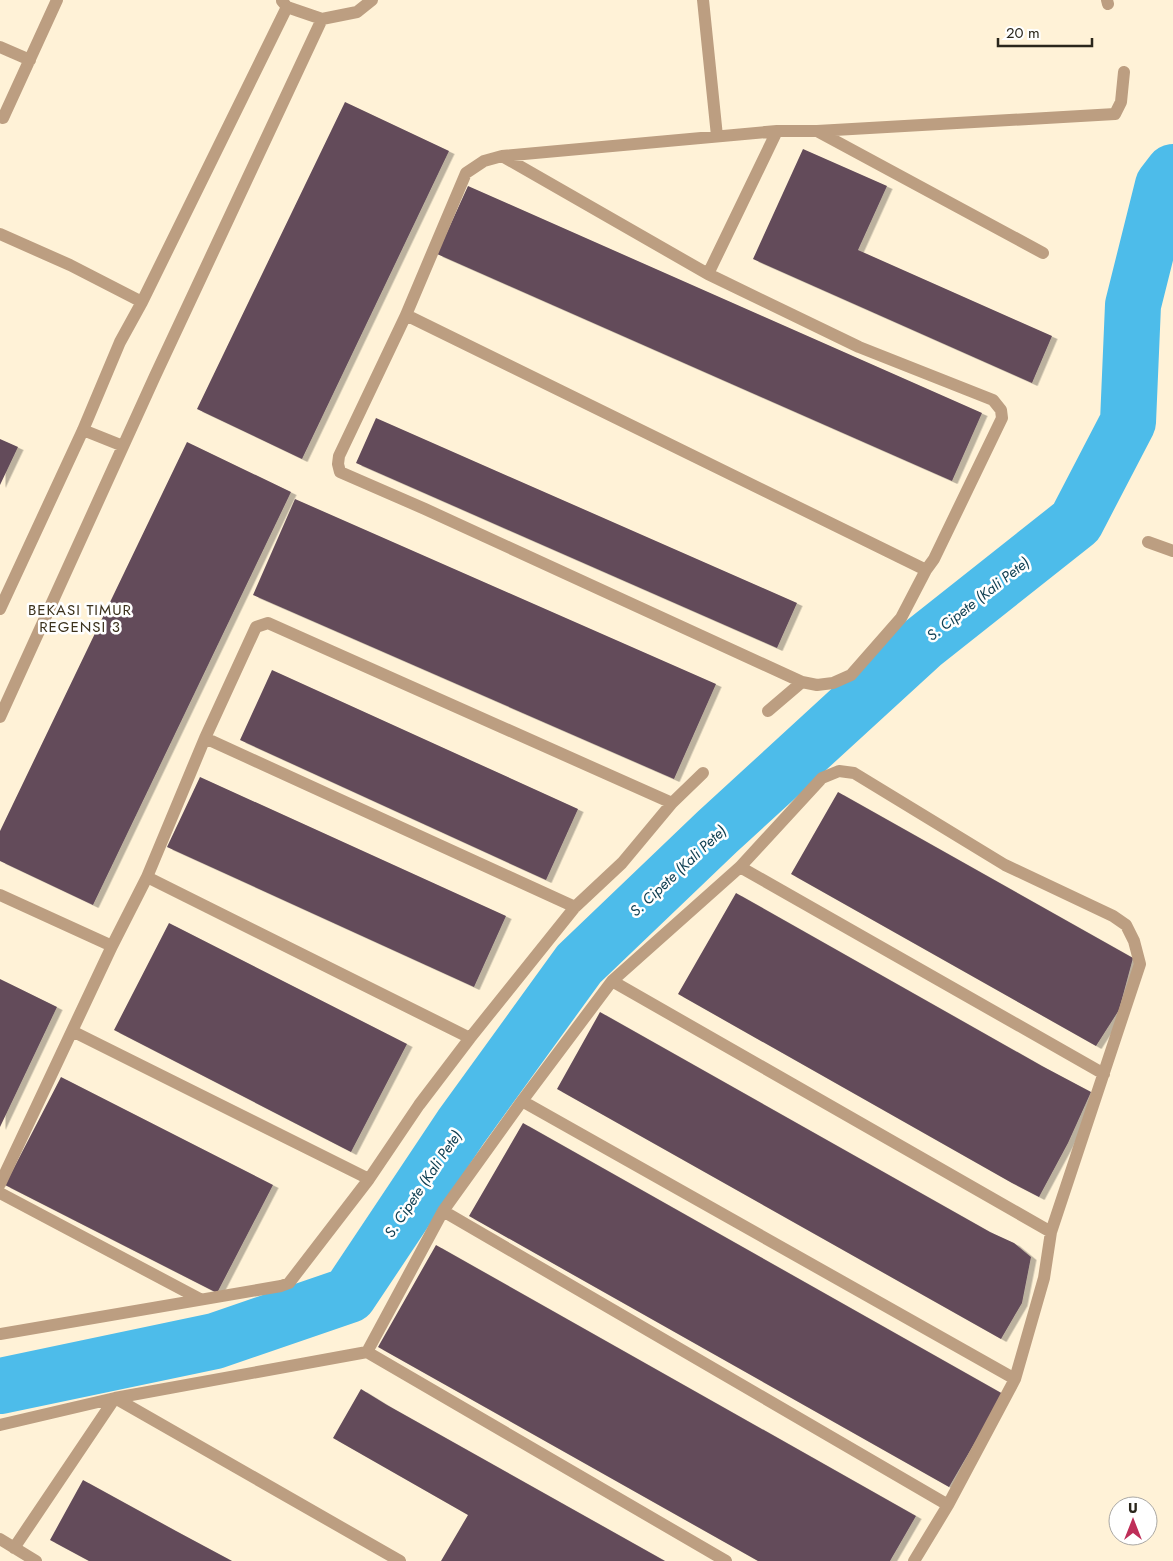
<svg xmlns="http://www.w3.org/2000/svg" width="1173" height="1561" viewBox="0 0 1173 1561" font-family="Jost,sans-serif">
	<defs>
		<filter id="shadow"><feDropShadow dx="5.5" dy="3" stdDeviation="0" flood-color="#0004"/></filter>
	</defs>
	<rect width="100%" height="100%" fill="#fff2d7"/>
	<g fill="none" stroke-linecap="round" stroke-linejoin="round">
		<path stroke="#4dbcea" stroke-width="56" d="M 0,1386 L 215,1341 L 349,1295 L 461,1127 L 579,964 L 717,832 L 922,644 L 1076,522 L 1128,422 L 1133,305 L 1163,185 L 1173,172"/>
	</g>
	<path fill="#634c5a" filter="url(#shadow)" d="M 345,102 L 449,151 L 302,459 L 197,409 Z
		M 803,149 L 887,186 L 858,250 L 1052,336 L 1032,383 L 753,259 Z
		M 468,186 L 982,413 L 952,481 L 437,254 Z
		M 376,418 L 797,603 L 777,648 L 356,463 Z
		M 0,439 L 18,447 L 0,485 Z
		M 187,442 L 291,492 L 93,905 L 0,861 L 0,831 Z
		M 295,499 L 716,684 L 674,779 L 253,595 Z
		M 272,670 L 578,809 L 546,880 L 240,740 Z
		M 200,777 L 506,916 L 474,987 L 167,847 Z
		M 838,792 L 1133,958 L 1119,1010 L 1096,1046 L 791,874 Z
		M 736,893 L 1042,1066 L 1091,1092 L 1068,1143 L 1039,1197 L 1012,1183 L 678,994 Z
		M 169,923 L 407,1044 L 351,1152 L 114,1030 Z
		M 0,979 L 57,1007 L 0,1127 Z
		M 600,1012 L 990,1232 L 1014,1243 L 1031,1257 L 1022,1303 L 1001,1339 L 557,1089 Z
		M 61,1077 L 273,1185 L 217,1293 L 5,1185 Z
		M 523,1123 L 1003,1394 L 949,1487 L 469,1216 Z
		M 436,1245 L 916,1516 L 890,1561 L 758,1561 L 378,1347 Z
		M 361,1389 L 387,1405 L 665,1561 L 441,1561 L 468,1515 L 333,1438 Z
		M 83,1480 L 176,1531 L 232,1561 L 89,1561 L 50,1540 Z"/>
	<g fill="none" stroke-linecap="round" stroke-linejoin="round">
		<path stroke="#bc9e81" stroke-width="12" d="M 1107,0 L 1108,4"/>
		<path stroke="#bc9e81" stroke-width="12" d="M 703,0 L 717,136
			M 282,1 L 287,7 L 322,19 L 357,12 L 372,0
			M 0,47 L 30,60
			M 3,118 L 57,0
			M 817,131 L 1043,253
			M 502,156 L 708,274 L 859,347 L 993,400 L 1001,410 L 1002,418 L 934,559 L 926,570 L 901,618 L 851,675 L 833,683 L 817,685 L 802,682 L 425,509 L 340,472 L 338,464 L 339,456 L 406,315 L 466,173 L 484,161 Z
			M 502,156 L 777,131 L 817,131 L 1115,114 L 1121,102 L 1124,72
			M 0,234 L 70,265 L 142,302
			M 708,274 L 777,131
			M 406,315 L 926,570
			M 83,430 L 123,446
			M 1148,542 L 1173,551
			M 0,609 L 83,430 L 120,342 L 142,302 L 287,7
			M 768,711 L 802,682
			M 0,717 L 155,376 L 322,19
			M 205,738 L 575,907
			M 740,867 L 1104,1074
			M 147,877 L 470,1038
			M 0,895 L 112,946 L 0,1184
			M 112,946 L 147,877 L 205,738 L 256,627 L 268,623 L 672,803 L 703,773
			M 612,981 L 1051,1232
			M 72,1031 L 369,1179
			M 522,1101 L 1015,1379
			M 0,1193 L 200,1299
			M 443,1211 L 948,1505
			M 0,1334 L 281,1286 L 289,1283 L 369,1179 L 419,1105 L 470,1038 L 575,907 L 622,863 L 672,803
			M 367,1352 L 726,1561
			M 0,1425 L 115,1398 L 367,1352 L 443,1211 L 522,1101 L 612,981 L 740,867 L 822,778 L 839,771 L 854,773 L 1005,865 L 1113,916 L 1126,925 L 1134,941 L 1140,964 L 1051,1232 L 1044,1278 L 1015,1379 L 948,1505 L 914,1561
			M 0,1539 L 36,1561
			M 14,1548 L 115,1398 L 400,1561"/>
	</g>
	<g text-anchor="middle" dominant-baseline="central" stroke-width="5" stroke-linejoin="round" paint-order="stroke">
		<g font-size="15" font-style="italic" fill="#0e3e51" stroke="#fff">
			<text transform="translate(978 599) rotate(-38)">S. Cipete (Kali Pete)</text>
			<text transform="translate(678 871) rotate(-43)">S. Cipete (Kali Pete)</text>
			<text transform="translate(423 1184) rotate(-56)">S. Cipete (Kali Pete)</text>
		</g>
		<g font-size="15" letter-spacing="1" fill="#3c321c" stroke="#fff">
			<text x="80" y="610">BEKASI TIMUR<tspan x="80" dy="17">REGENSI 3</tspan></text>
		</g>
	</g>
	<g transform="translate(1133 1521)"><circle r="24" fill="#ffffff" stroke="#aaa8a4"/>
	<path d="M0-4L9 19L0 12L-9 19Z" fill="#be2e58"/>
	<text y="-8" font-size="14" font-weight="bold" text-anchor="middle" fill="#2a261b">U</text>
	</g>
	<path d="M998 38v8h94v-8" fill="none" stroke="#2a261b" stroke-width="2.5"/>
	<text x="1006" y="38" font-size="15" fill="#2a261b" stroke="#ffffff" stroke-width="4" paint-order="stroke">20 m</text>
</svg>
